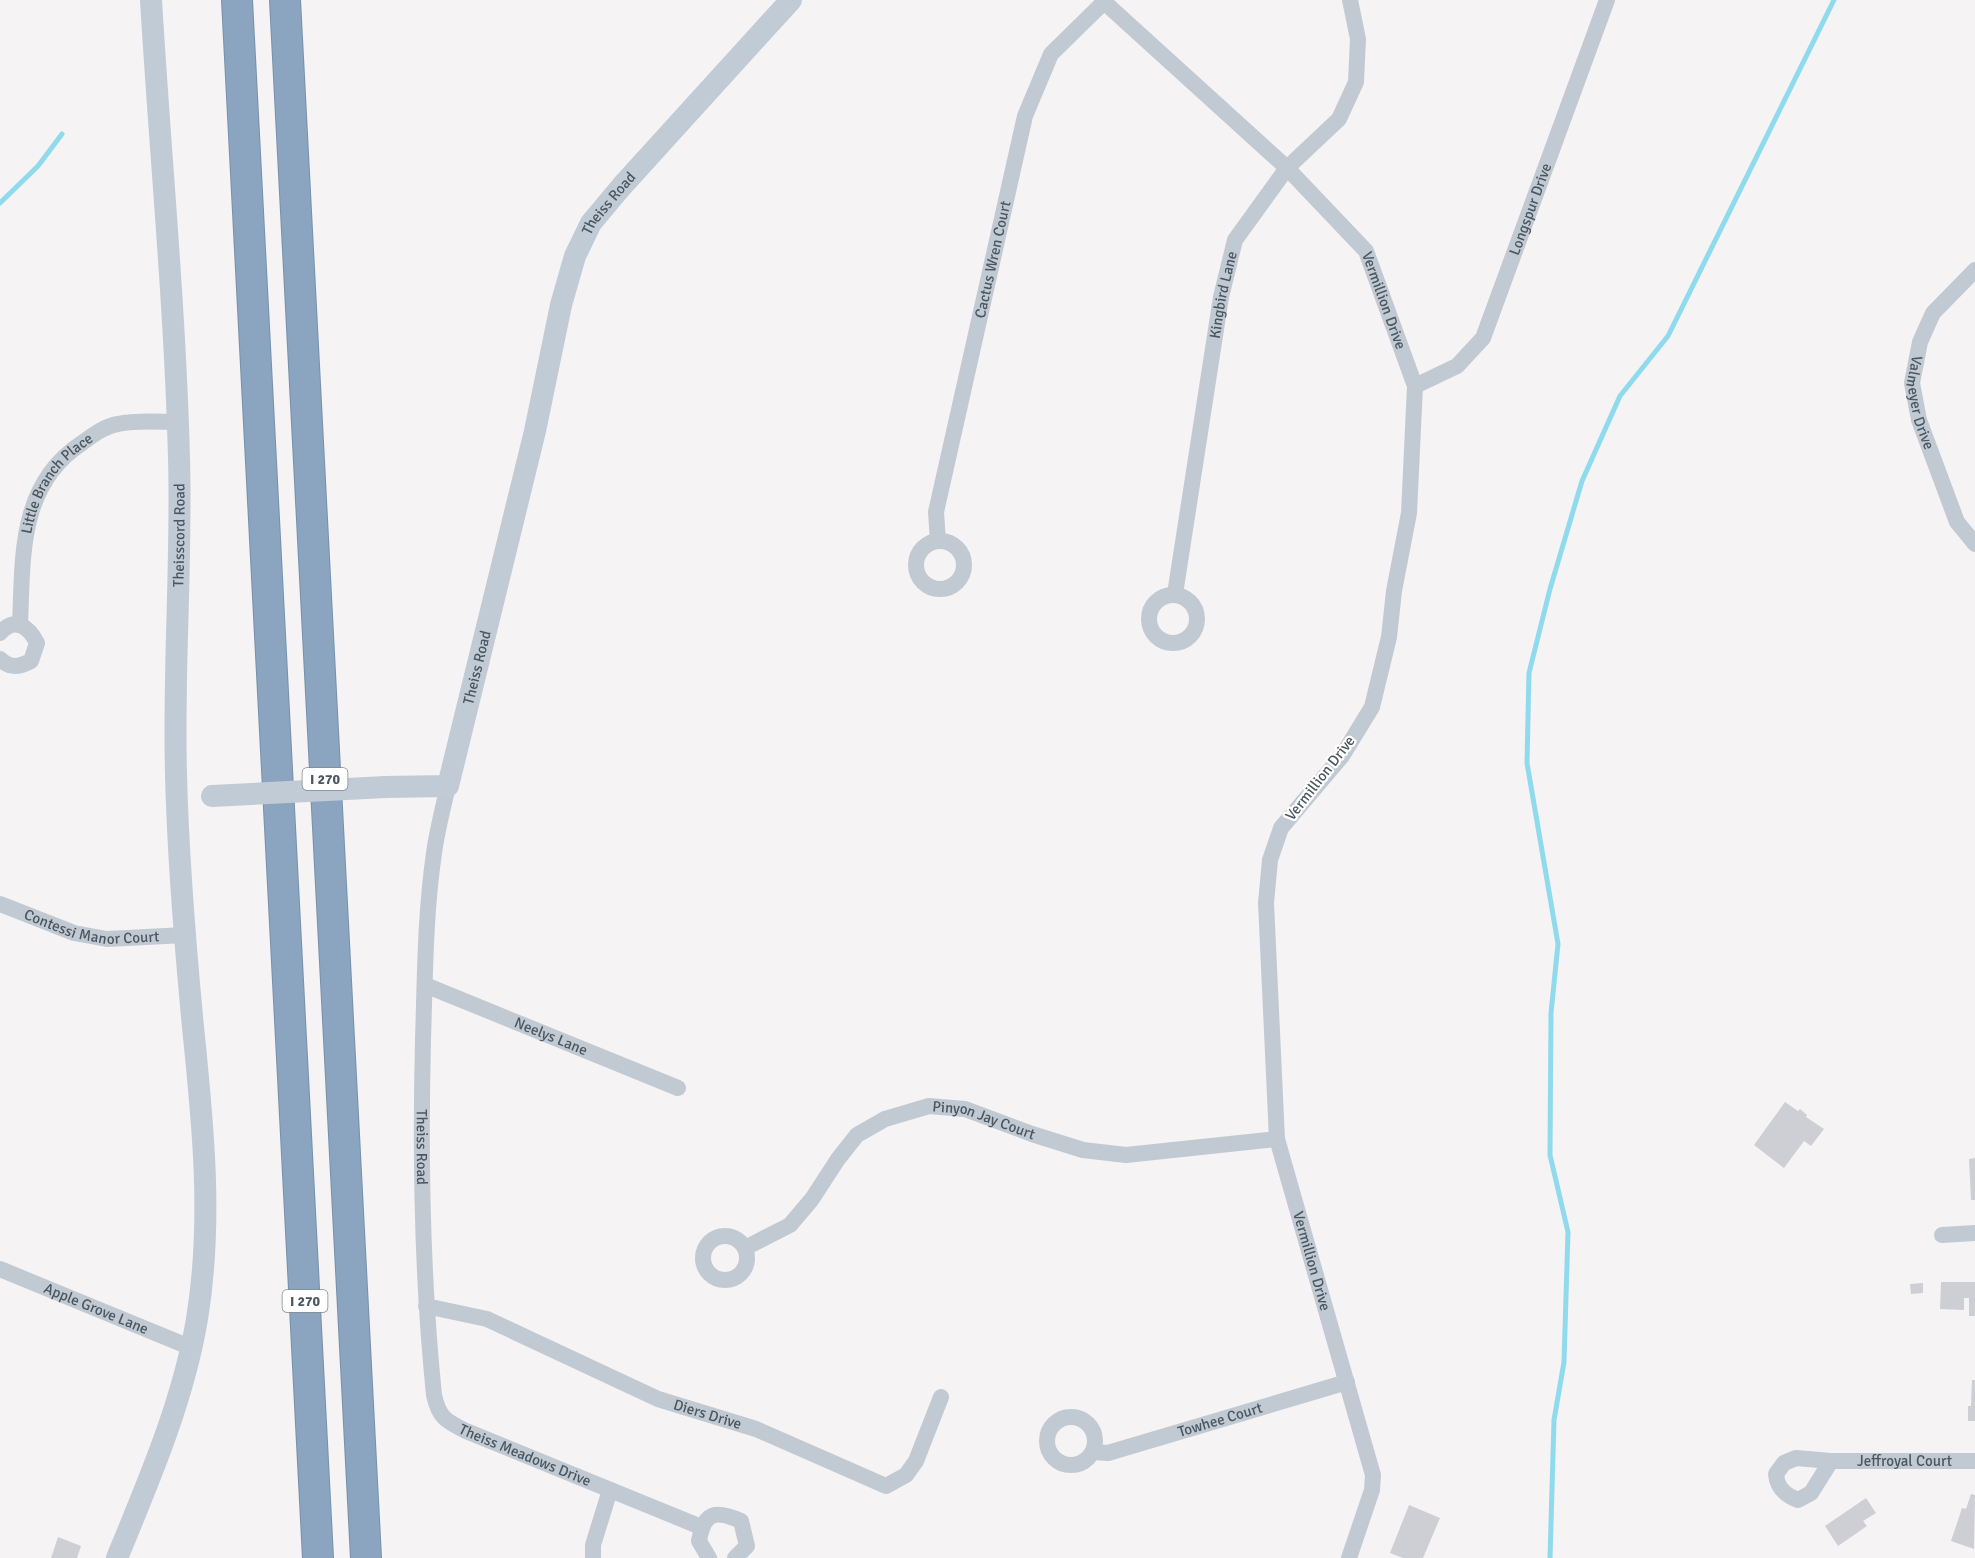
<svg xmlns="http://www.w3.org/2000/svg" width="1975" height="1558" viewBox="0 0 1975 1558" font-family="Signika,sans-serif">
	<rect width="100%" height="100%" fill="#f5f3f3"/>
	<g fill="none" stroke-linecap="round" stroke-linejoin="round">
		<path stroke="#90daee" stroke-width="5" d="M 0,203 L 38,166 L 62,134
			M 1550,1558 L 1554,1420 L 1564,1362 L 1568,1232 L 1550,1155 L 1551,1013 L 1558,944 L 1527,763 L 1529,673 L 1550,589 L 1582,481 L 1620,396 L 1668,336 L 1834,0"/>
	</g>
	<path fill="#cdcfd5" d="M 1785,1102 L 1798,1111 L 1800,1109 L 1807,1115 L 1806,1117 L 1824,1129 L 1811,1146 L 1804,1141 L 1784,1168 L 1754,1145 Z
		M 1975,1158 L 1975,1200 L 1971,1200 L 1969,1159 Z
		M 1941,1282 L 1975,1282 L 1975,1316 L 1969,1316 L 1969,1298 L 1964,1298 L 1964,1310 L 1940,1309 Z
		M 1923,1283 L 1923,1293 L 1911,1294 L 1910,1284 Z
		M 1972,1380 L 1975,1380 L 1975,1421 L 1968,1421 L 1968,1406 L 1971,1406 Z
		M 1971,1494 L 1975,1495 L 1974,1549 L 1951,1541 L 1962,1508 L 1966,1509 Z
		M 1866,1498 L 1876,1513 L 1863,1521 L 1867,1526 L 1838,1546 L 1825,1526 Z
		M 1409,1505 L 1440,1518 L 1423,1558 L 1403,1558 L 1390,1553 Z
		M 58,1537 L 81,1546 L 77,1558 L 51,1558 Z"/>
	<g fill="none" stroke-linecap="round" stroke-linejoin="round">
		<g stroke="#7690ad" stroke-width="32">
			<path id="highway" d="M 237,0 L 318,1558
				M 285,0 L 366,1558"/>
		</g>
		<g stroke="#c1cad2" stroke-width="16">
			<path id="s1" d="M 1102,0 L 1287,168 L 1366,251 L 1415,386 L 1409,513 L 1394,591 L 1389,637 L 1372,707 L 1342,756 L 1281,828 L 1270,860 L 1266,903 L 1277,1139 L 1373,1475 L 1372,1490 L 1349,1558"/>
			<path id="s2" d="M 1975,270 L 1933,313 L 1920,342 L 1912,383 L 1919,420 L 1957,522 L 1975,544"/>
			<path id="s3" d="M 1415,386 L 1457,366 L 1483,338 L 1607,0"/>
			<path id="s4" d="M 938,541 L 936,512 L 1025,116 L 1051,54 L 1104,2"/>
			<circle cx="940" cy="565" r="24"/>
			<path id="s5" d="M 1175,594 L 1221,297 L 1235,240 L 1287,168 L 1339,119 L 1356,82 L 1358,39 L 1350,0"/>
			<circle cx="1173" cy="619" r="24"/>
			<path id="s6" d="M 20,625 C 23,557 18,485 82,443 C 93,435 105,426 118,424 C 135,420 160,422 178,422"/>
			<path d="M 0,633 C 15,616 29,627 37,643 L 31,661 C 19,667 10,669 0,659"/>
			<path id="s7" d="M 448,786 C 443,808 437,831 434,853 C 425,915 425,978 423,1040 C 420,1159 422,1277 434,1395 C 439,1418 446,1421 466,1431 L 701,1527"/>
			<path id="s8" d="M 0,904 L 74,933 L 107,939 L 185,935"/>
			<path id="s9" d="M 425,985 L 678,1088"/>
			<path d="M 1942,1235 L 1975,1233"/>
			<circle cx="725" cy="1258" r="22"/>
			<path id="s10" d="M 745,1248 L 790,1225 L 812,1199 L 838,1159 L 857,1135 L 885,1119 L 929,1106 L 965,1109 L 1032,1134 L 1083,1150 L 1126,1155 L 1277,1139"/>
			<path id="s11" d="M 0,1269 L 192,1348"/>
			<path id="s12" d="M 426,1306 L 487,1319 L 658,1399 L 756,1429 L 886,1486 L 906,1475 L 916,1461 L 941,1397"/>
			<circle cx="1071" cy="1441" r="24"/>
			<path id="s13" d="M 1093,1452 L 1108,1453 L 1347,1382"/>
			<path id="s14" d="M 1831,1461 L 1811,1493 L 1798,1500 C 1785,1495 1777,1488 1776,1474 L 1784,1463 L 1796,1458 L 1831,1461 L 1975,1461"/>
			<path d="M 593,1558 L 593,1545 L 610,1490"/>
			<path d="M 709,1558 L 699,1541 C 704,1511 716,1510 741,1521 L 747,1546 L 735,1558"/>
		</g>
		<g stroke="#c1cbd6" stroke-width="22">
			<path id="s15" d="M 386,787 L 448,786 L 535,431 L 561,305 L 575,256 L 591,223 L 622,186 L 791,0"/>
			<path id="s16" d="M 117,1558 C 149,1480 183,1402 197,1319 C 213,1222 203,1124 193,1027 C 185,943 178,859 176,774 C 173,669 182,563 179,458 C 175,305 160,152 151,0"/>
		</g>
		<use href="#highway" stroke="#8ba5c1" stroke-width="30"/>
		<path stroke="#c1cbd6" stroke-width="22" d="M 212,796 L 386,787"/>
	</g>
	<g text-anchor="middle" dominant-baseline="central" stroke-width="4.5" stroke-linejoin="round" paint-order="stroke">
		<g fill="#fff" stroke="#808990" stroke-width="1.5">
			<rect x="302.5" y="768" width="45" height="22" rx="4.5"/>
			<rect x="282.5" y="1290" width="45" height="22" rx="4.5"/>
		</g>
		<g font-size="14" font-weight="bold" fill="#4a5661">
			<text x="325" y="779">I 270</text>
			<text x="305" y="1301">I 270</text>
		</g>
		<g font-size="15" fill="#4a5661" stroke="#fff">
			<text stroke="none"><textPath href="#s15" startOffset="670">Theiss Road</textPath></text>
			<text stroke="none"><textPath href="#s3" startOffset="222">Longspur Drive</textPath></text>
			<text stroke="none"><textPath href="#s4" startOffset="288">Cactus Wren Court</textPath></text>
			<text stroke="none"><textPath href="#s5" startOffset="303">Kingbird Lane</textPath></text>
			<text stroke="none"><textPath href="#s1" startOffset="417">Vermillion Drive</textPath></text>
			<text stroke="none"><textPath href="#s2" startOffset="154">Valmeyer Drive</textPath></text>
			<text stroke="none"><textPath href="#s6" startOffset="152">Little Branch Place</textPath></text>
			<text stroke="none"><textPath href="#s16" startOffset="1038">Theisscord Road</textPath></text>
			<text stroke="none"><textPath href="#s15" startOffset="184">Theiss Road</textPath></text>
			<text transform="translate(1320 778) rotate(-52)">Vermillion Drive</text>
			<text stroke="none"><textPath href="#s8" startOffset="96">Contessi Manor Court</textPath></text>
			<text stroke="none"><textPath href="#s9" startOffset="136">Neelys Lane</textPath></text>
			<text stroke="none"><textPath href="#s10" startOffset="298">Pinyon Jay Court</textPath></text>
			<text stroke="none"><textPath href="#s7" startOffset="363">Theiss Road</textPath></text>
			<text stroke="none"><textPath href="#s1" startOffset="1425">Vermillion Drive</textPath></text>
			<text stroke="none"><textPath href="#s11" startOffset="104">Apple Grove Lane</textPath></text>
			<text stroke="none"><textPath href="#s12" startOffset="303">Diers Drive</textPath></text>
			<text stroke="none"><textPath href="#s13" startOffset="132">Towhee Court</textPath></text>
			<text stroke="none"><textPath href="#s7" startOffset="726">Theiss Meadows Drive</textPath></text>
			<text stroke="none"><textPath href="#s14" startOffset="224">Jeffroyal Court</textPath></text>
		</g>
	</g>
</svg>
